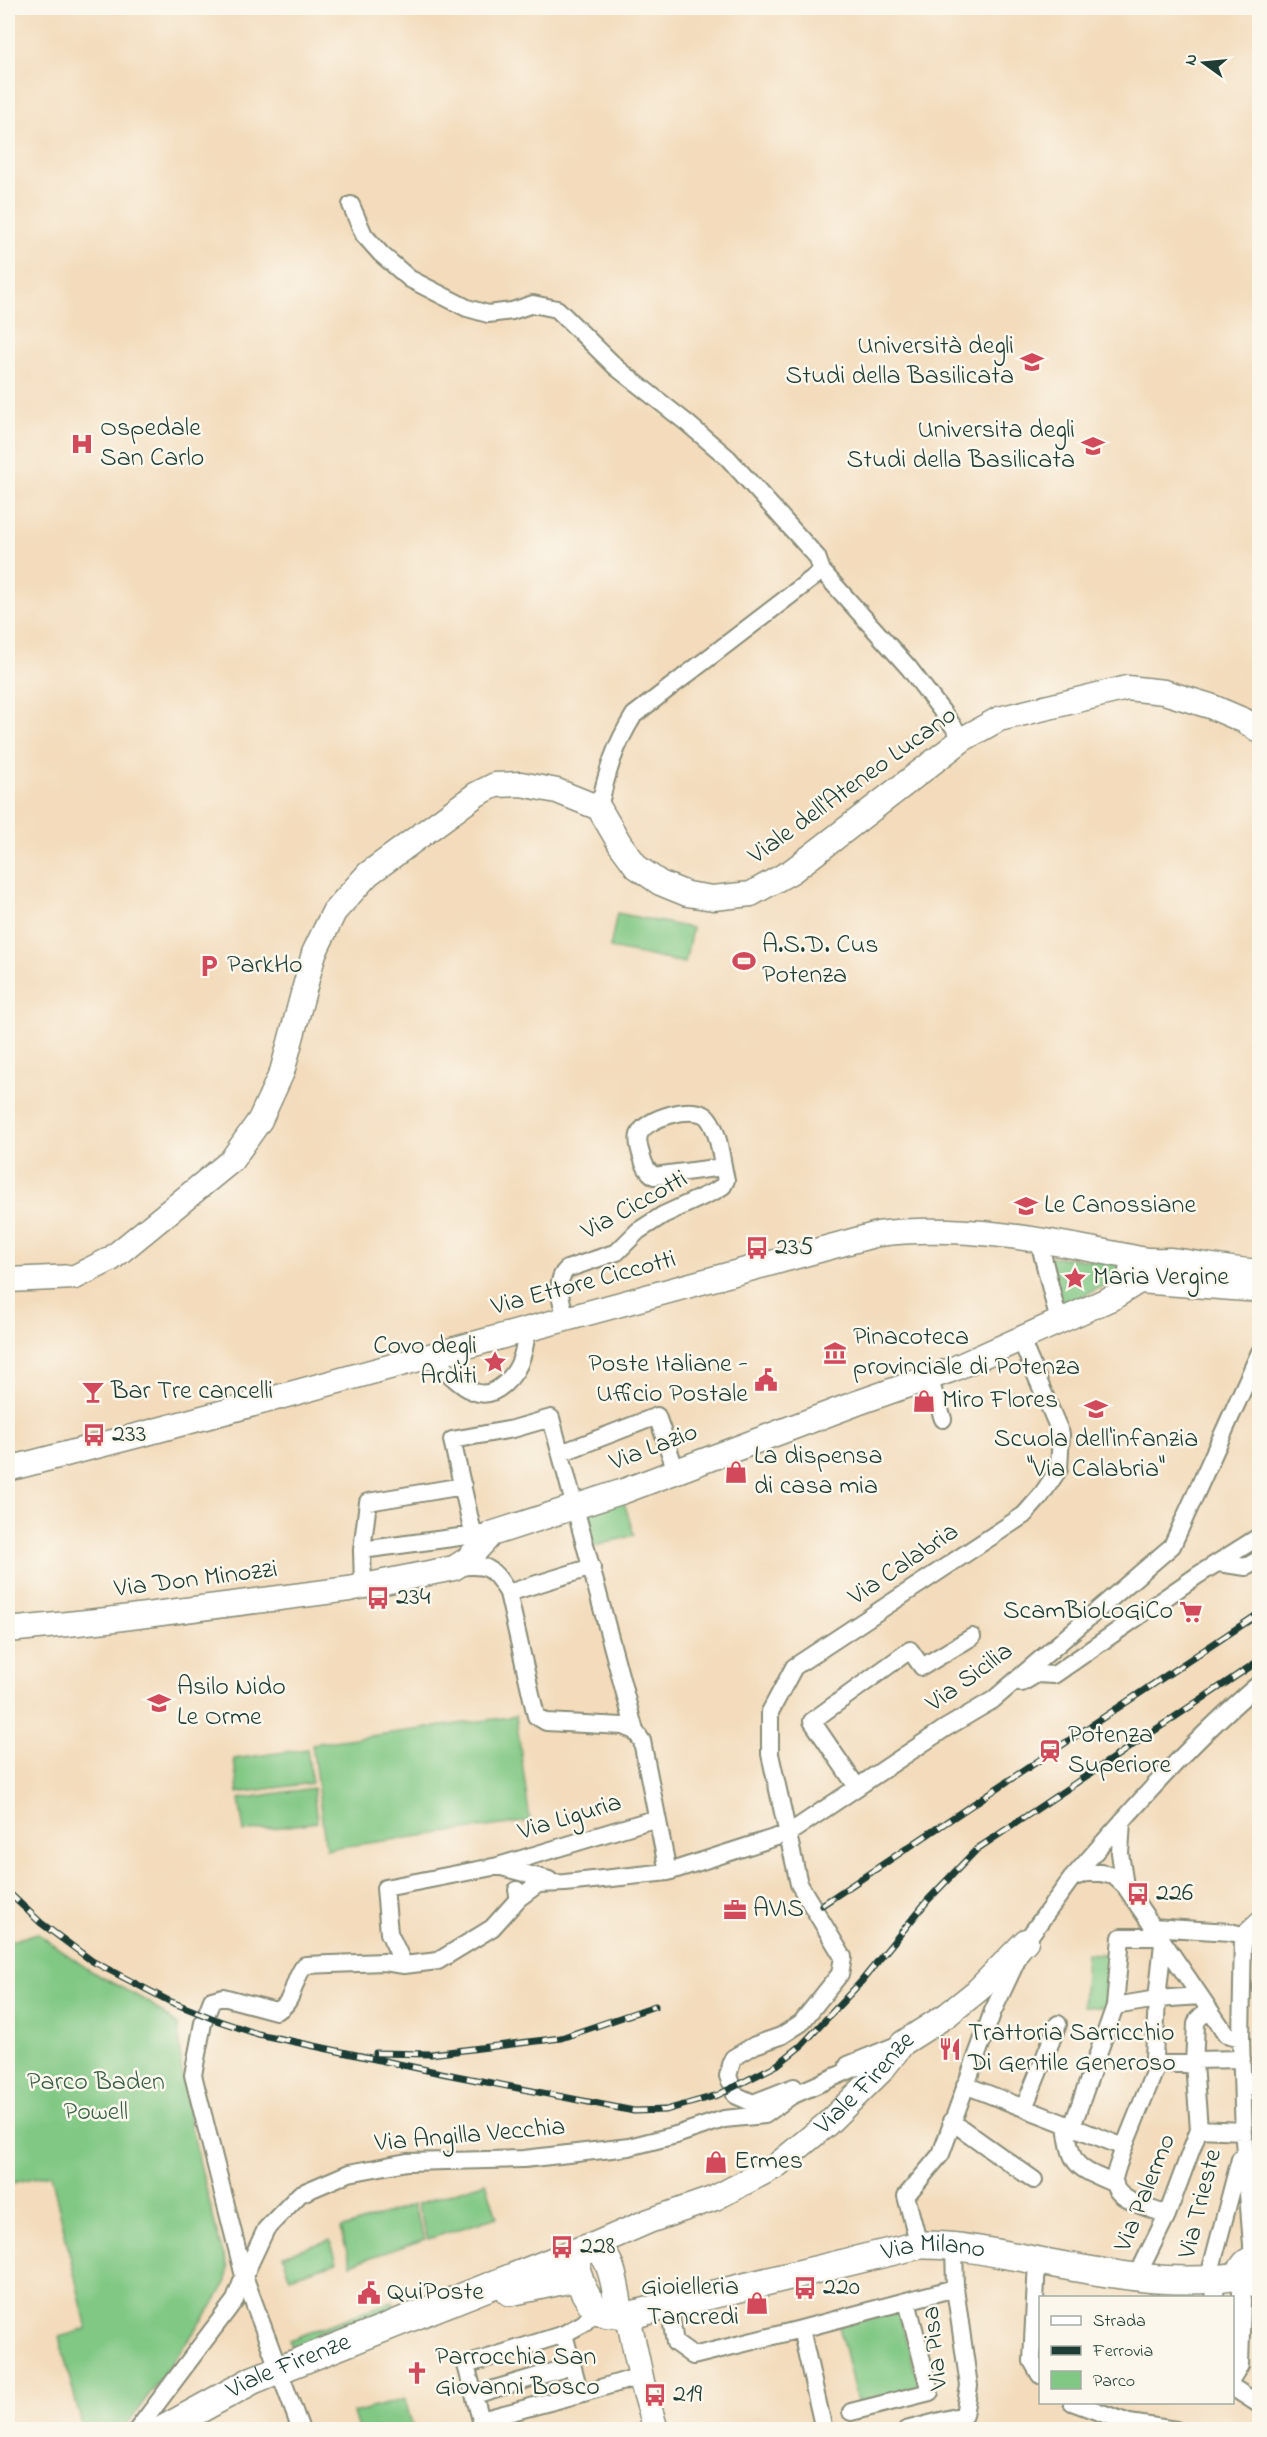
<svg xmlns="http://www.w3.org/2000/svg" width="1267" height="2437" viewBox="0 0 1267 2437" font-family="'Indie Flower',sans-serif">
	<rect width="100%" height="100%" fill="#fbf7ec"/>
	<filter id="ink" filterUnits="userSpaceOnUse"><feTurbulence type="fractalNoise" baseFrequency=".0167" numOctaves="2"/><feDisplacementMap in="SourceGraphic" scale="12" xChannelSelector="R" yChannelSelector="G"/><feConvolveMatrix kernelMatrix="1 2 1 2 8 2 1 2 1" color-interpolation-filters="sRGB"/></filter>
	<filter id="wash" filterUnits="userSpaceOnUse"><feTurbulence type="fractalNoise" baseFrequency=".008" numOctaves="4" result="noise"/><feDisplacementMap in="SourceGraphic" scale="24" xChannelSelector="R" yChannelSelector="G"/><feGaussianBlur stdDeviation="1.35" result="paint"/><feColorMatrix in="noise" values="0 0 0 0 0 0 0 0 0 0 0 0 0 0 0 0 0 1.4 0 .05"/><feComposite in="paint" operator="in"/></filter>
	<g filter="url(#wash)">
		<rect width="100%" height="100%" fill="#f3dbbb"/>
		<path fill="#81c884" stroke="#50825c" stroke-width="1.5" d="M 617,913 L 692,928 L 685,963 L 610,948 Z
			M 1048,1256 L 1116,1263 C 1122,1268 1123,1274 1117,1280 L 1063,1305 Z
			M 623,1499 L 634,1535 L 592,1547 L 582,1512 Z
			M 516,1716 L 530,1821 L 326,1849 L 312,1744 Z
			M 307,1749 L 312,1783 L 238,1793 L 234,1759 Z
			M 313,1788 L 317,1822 L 244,1832 L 239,1799 Z
			M 37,1933 L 92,1972 L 150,2003 L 178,2026 L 181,2065 L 191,2127 L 219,2241 L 228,2267 L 227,2281 L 212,2307 L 124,2429 L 83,2429 L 59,2337 L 87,2329 L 51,2174 L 8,2184 L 8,1942 Z
			M 1086,1953 L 1113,1955 L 1110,2008 L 1083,2006 Z
			M 486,2182 L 497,2217 L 428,2239 L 417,2204 Z
			M 413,2205 L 425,2239 L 351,2264 L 340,2229 Z
			M 330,2240 L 337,2262 L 290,2277 L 283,2255 Z
			M 393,2301 L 398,2315 L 294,2352 L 289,2340 Z
			M 899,2312 L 919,2387 L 857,2402 L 839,2326 Z
			M 405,2399 L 413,2428 L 358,2429 L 353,2413 Z"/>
	</g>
	<g filter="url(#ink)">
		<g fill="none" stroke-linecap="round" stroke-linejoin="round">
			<g stroke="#898c78" stroke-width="20">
				<path id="street" d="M 351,205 L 364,235 L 381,254 L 410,279 L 467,308 L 488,314 L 512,311 L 533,304 L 557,309 L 617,368 L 687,423 L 728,458 L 817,557 L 822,571
					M 599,808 C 607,772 614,747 634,715 L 822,571 L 909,668 L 963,739
					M 1039,1241 L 1059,1322
					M 566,1318 C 562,1302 553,1282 567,1269 L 617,1252 L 638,1231 L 663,1215 L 715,1191 L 723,1186 L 726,1180 C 721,1161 720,1133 708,1118 C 697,1103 644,1118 639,1135 C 637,1141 640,1151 642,1157 C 644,1165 647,1171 654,1176 L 723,1167
					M 433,1356 C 444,1369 459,1386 475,1392 C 496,1400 517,1374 522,1356 C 525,1347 526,1337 528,1328
					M 929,1378 L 943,1419
					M 561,1453 L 657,1416 L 676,1471
					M 473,1533 L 452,1440 L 513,1429 L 551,1418 L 635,1731
					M 362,1550 L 368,1502 L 463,1486
					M 1218,1563 L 1246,1567 L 1260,1559
					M 458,1567 C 488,1563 493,1568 508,1593 L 536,1716 L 546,1722 L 623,1726 L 635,1731 L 642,1741 L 668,1872
					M 363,1586 L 362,1550 L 482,1534
					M 508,1593 L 592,1567
					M 1022,1683 L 1037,1674 L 1054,1675 L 1198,1575 L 1260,1536
					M 857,1787 L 812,1721 L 910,1650 L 922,1667 L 972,1637
					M 1122,1821 L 1120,1853 L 1125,1886
					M 498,1866 L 657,1818
					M 1073,1877 C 1132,1810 1191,1741 1260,1683
					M 519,1898 L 538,1884 L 565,1883 L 668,1872 L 789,1833 L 944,1729 L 993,1700 L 1172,1546 L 1260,1352
					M 1152,1927 L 1230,1932 L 1243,1935
					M 1243,1935 L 1241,2038 L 1244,2140 L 1253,2259
					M 1243,1935 L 1260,1919
					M 1163,1943 L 1157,1999 L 1200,1996
					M 404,1965 L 438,1961 L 492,1928 L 519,1898 L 517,1890
					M 1115,2006 L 1157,1999 L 1154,2058 L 1156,2062 L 1160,2064 L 1194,2064 L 1196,2024 L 1198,2019 L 1209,2010
					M 1194,2060 L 1242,2059
					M 848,2065 L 902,2043
					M 730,2081 L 728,2076 L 733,2058 L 755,2045 L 781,2036 L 801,2023 L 840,1974 L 843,1957 L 799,1884 L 770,1754 L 770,1712 L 794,1667 L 1024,1515 L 1040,1497 L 1059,1469 L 1061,1434 L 1021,1340
					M 965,2085 L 1124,2147 C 1121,2157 1116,2169 1114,2179 C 1112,2201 1152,2208 1167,2215
					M 1243,2091 L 1260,2077
					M 735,2095 L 753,2103 L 794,2087
					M 1024,2108 L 1058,2024
					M 951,2121 L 1034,2180
					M 1066,2124 C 1071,2168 1076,2167 1115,2184
					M 1072,2127 L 1115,2006 L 1121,1937 L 1159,1937
					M 1199,2129 L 1243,2131
					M 1124,2147 L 1155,2070
					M 919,2245 L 906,2196 L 941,2154 L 993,2011 L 1026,1941 L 1072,1878 L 1086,1873 L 1101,1873 L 1114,1876 L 1125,1886 L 1226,2034 L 1241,2038
					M 1037,2261 L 1032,2361 L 1040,2375
					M 1141,2276 L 1143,2264 L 1167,2215 L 1199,2129 L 1194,2064
					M 1208,2280 L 1240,2159
					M 1214,2298 L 1218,2279
					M 669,2305 L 675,2343 L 693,2356 L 801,2329
					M 564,2334 L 580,2394 L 481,2420 L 466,2365 L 564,2334 L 584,2323 L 596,2310
					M 1232,2378 L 1240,2365 L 1242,2301 L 1239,2276
					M 1232,2387 L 1260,2405
					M 580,2394 L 641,2376
					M 474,2395 L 572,2366
					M 1072,2402 L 1129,2423 L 1176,2430
					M 851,2412 L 930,2392 L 907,2301
					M 137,2430 L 235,2300 L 244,2276 L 193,2075 L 203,2023 L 212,2000 L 223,1997 L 276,2011 C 295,2004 292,1979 305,1965 L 384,1962 L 404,1965 L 389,1933 L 385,1888 L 498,1866 L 549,1880
					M 301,2430 L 244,2276 L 266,2229 L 300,2194 L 349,2173 L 407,2162 L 524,2159 L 629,2147 L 676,2135 L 724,2119 L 765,2115 L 791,2096 L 857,2067 L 865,2067 L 869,2075 L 869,2083
					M 824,2430 L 801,2329 L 955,2288
					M 906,2430 L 964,2415 L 969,2386 L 955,2288 L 954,2245"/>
			</g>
			<g stroke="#898c78" stroke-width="27">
				<g id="secondary">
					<path d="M 1131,1271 L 1133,1277 L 1139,1281 L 1260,1290"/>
					<path d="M 8,1280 L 75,1277 L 111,1259 L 231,1161 L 260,1120 L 282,1072 L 314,953 L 334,912 L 368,874 L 477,794 L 495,785 L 521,784 L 557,791 L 599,808 L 620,844 L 637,867 L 660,883 L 687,894 L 713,898 L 751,894 L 792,871 L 963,739 L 999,719 L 1127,688 L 1164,692 L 1210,706 L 1245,721 L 1260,731"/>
					<path d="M 8,1469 L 147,1433 L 878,1234 C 965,1223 1055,1242 1141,1259 C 1150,1261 1159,1260 1169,1260 C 1199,1263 1229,1270 1260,1272"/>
					<path d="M 8,1630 L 107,1620 L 349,1589 L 454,1568 L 468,1559 L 491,1534 L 624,1491 L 857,1403 L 951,1370 L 1114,1297 L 1139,1281"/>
					<path id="s1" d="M 589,2247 L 649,2221 L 715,2198 L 776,2166 L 827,2124 L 881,2071 L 903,2043 L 947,2015 L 977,1991 L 1026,1941"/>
					<path d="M 628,2316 L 642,2382 L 656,2430"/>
				</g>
			</g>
			<g stroke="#898c78" stroke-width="30">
				<g id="primary">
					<path d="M 589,2247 C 611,2248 615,2285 618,2303 L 616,2308 L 608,2314 L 596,2310 C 584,2294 563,2259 589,2247 Z"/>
					<path d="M 1255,2284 L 1245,2280 L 1243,2268 C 1247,2261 1251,2259 1260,2260"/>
					<path d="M 510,2292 L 579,2277"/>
					<path id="s2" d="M 612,2313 L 628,2316 L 669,2305 L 919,2245 C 955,2244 989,2252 1024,2258 C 1092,2271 1175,2289 1243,2275"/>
					<path id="s3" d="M 162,2430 L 253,2380 L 581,2250"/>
				</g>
			</g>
			<use href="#street" stroke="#fff" stroke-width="16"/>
			<use href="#secondary" stroke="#fff" stroke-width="24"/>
			<use href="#primary" stroke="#fff" stroke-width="27"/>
			<g stroke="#1f3d34" stroke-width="7">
				<path id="rail" d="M 8,1892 L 41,1923 L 92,1961 L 169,2001 L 219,2021 L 258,2034 L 436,2072 L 634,2111 L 666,2110 L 718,2095 L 777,2065 L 802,2045 L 860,1983 L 928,1900 L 977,1849 L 1260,1660
					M 822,1905 L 1260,1613
					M 376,2053 L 431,2054 L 561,2038 L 655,2006"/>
			</g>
			<use href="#rail" stroke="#fbf7ec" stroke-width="4.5" stroke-dasharray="14" stroke-linecap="butt"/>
		</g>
	</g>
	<defs>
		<g id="university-bare" transform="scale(1.8)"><path d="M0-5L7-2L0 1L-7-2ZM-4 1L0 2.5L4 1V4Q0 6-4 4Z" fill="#d1495b" stroke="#fbf7ec" stroke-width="2.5" paint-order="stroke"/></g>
		<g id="hospital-bare" transform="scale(1.8)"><path d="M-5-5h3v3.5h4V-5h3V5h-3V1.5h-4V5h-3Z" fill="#d1495b" stroke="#fbf7ec" stroke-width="2.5" paint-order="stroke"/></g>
		<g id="stadium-bare" transform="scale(1.8)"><path d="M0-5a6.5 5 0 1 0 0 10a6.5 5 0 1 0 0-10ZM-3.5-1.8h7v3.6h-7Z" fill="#d1495b" stroke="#fbf7ec" stroke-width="2.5" paint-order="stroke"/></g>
		<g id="parking-bare" transform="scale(1.8)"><path d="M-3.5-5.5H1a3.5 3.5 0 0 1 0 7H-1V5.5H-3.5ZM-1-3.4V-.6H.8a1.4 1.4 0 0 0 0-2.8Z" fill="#d1495b" stroke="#fbf7ec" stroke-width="2.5" paint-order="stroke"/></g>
		<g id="school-bare" transform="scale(1.8)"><path d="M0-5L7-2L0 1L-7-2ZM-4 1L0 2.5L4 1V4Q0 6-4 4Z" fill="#d1495b" stroke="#fbf7ec" stroke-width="2.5" paint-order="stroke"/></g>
		<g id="bus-bare" transform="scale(1.8)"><path d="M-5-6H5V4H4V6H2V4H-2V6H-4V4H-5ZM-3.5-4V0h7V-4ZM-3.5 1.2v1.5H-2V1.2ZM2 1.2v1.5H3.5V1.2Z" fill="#d1495b" stroke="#fbf7ec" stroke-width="2.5" paint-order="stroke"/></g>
		<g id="sight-bare" transform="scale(1.8)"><path d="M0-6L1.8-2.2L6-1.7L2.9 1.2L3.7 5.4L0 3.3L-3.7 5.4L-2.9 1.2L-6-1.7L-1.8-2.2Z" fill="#d1495b" stroke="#fbf7ec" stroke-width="2.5" paint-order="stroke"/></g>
		<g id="museum-bare" transform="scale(1.8)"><path d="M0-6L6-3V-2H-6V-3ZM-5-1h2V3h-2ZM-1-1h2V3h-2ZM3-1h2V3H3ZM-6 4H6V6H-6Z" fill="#d1495b" stroke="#fbf7ec" stroke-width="2.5" paint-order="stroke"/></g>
		<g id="civic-bare" transform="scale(1.8)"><path d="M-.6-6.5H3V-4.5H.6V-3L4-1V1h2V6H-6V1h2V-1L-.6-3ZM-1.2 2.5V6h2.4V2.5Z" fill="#d1495b" stroke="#fbf7ec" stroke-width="2.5" paint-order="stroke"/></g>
		<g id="bar-bare" transform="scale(1.8)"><path d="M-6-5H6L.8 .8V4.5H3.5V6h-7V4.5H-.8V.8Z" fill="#d1495b" stroke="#fbf7ec" stroke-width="2.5" paint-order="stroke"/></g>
		<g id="shop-bare" transform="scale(1.8)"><path d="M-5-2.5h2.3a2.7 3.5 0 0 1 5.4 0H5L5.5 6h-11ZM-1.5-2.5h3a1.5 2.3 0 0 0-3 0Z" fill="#d1495b" stroke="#fbf7ec" stroke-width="2.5" paint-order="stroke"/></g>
		<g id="supermarket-bare" transform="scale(1.8)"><path d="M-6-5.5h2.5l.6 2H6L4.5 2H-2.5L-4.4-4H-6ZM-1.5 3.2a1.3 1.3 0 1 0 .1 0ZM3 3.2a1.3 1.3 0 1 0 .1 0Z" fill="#d1495b" stroke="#fbf7ec" stroke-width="2.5" paint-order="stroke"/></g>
		<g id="station-bare" transform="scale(1.8)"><path d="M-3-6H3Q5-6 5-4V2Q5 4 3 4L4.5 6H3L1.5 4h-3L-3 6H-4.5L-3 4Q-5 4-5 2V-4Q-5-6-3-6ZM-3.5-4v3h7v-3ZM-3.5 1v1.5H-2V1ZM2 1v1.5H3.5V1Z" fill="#d1495b" stroke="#fbf7ec" stroke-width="2.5" paint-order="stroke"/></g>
		<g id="office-bare" transform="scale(1.8)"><path d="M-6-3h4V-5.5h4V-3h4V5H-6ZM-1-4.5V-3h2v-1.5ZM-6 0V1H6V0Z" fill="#d1495b" stroke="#fbf7ec" stroke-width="2.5" paint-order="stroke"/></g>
		<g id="restaurant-bare" transform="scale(1.8)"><path d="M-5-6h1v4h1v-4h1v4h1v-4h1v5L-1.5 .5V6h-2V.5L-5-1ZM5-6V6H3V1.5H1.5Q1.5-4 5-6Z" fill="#d1495b" stroke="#fbf7ec" stroke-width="2.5" paint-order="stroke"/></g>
		<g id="church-bare" transform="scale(1.8)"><path d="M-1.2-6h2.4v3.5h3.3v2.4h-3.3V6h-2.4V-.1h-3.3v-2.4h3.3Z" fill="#d1495b" stroke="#fbf7ec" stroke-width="2.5" paint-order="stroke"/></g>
	</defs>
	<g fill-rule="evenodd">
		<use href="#university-bare" x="1032" y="362"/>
		<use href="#hospital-bare" x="82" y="444"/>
		<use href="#university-bare" x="1093" y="446"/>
		<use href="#stadium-bare" x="744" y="961"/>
		<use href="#parking-bare" x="209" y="966"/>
		<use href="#school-bare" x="1026" y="1206"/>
		<use href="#bus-bare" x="757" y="1248"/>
		<use href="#sight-bare" x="1075" y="1278"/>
		<use href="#museum-bare" x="835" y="1353"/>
		<use href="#sight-bare" x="495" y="1362"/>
		<use href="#civic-bare" x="766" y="1380"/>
		<use href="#bar-bare" x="93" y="1392"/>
		<use href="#shop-bare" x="924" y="1401"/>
		<use href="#school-bare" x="1096" y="1409"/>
		<use href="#bus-bare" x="94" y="1435"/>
		<use href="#shop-bare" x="736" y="1472"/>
		<use href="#bus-bare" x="378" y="1598"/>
		<use href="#supermarket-bare" x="1191" y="1612"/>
		<use href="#school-bare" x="159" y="1703"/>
		<use href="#station-bare" x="1050" y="1751"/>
		<use href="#bus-bare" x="1138" y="1894"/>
		<use href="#office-bare" x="735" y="1910"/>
		<use href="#restaurant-bare" x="950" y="2049"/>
		<use href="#shop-bare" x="716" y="2162"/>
		<use href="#bus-bare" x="562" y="2247"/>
		<use href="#bus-bare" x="805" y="2288"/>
		<use href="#civic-bare" x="369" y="2293"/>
		<use href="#shop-bare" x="757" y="2303"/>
		<use href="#church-bare" x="417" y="2373"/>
		<use href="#bus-bare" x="655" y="2395"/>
	</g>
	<g text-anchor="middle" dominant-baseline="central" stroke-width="5" stroke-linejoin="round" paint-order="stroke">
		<g font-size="26" fill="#1f3d34" stroke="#fbf7ec" text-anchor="start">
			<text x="1014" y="347" text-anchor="end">Università degli<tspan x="1014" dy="30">Studi della Basilicata</tspan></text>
			<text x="100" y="429">Ospedale<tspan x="100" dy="30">San Carlo</tspan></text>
			<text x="1075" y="431" text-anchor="end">Universita degli<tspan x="1075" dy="30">Studi della Basilicata</tspan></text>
			<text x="762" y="946">A.S.D. Cus<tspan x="762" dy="30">Potenza</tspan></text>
			<text x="227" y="966">ParkHo</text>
			<text x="1044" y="1206">Le Canossiane</text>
			<text x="775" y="1248">235</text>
			<text x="1093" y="1278">Maria Vergine</text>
			<text x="853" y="1338">Pinacoteca<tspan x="853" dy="30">provinciale di Potenza</tspan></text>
			<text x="477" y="1347" text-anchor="end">Covo degli<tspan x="477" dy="30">Arditi</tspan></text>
			<text x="748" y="1365" text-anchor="end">Poste Italiane -<tspan x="748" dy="30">Ufficio Postale</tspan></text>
			<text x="111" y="1392">Bar Tre cancelli</text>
			<text x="942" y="1401">Miro Flores</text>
			<text x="112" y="1435">233</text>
			<text x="1096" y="1440" text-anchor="middle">Scuola dell'infanzia<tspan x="1096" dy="30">"Via Calabria"</tspan></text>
			<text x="754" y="1457">La dispensa<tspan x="754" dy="30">di casa mia</tspan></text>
			<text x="396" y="1598">234</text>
			<text x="1173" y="1612" text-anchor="end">ScamBioLoGiCo</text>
			<text x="177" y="1688">Asilo Nido<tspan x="177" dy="30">Le Orme</tspan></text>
			<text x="1068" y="1736">Potenza<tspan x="1068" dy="30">Superiore</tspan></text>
			<text x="1156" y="1894">226</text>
			<text x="753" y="1910">AVIS</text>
			<text x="968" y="2034">Trattoria Sarricchio<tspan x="968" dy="30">Di Gentile Generoso</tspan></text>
			<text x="734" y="2162">Ermes</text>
			<text x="580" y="2247">228</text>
			<text x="739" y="2288" text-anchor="end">Gioielleria<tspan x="739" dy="30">Tancredi</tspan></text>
			<text x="823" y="2288">220</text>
			<text x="387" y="2293">QuiPoste</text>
			<text x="435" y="2358">Parrocchia San<tspan x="435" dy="30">Giovanni Bosco</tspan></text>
			<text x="673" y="2395">219</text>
		</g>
		<g font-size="26" fill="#1f3d34" stroke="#fbf7ec">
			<text transform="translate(853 786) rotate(-36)">Viale dell'Ateneo Lucano</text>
			<text transform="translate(635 1206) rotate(-29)">Via Ciccotti</text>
			<text transform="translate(584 1284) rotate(-15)">Via Ettore Ciccotti</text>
			<text transform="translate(654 1448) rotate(-21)">Via Lazio</text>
			<text transform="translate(904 1565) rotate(-34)">Via Calabria</text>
			<text transform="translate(196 1580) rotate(-7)">Via Don Minozzi</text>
			<text transform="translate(970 1678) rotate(-36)">Via Sicilia</text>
			<text transform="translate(570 1818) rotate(-17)">Via Liguria</text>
			<text stroke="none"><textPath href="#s1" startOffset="326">Viale Firenze</textPath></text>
			<text transform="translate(470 2136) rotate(-5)">Via Angilla Vecchia</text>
			<text transform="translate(1146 2193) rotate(-68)">Via Palermo</text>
			<text transform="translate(1201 2204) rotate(-76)">Via Trieste</text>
			<text stroke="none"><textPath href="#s2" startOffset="330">Via Milano</textPath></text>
			<text transform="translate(936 2348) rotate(-96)">Via Pisa</text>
			<text stroke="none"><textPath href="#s3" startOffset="142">Viale Firenze</textPath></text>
		</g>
		<g font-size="26" fill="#386048" stroke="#fbf7ec">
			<text x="96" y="2083">Parco Baden<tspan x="96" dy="30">Powell</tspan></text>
		</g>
	</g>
	<rect width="1267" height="2437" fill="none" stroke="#fbf7ec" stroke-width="30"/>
	<rect x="1039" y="2296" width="195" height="108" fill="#fbf7ec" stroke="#a3ada2" stroke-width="1.5"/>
	<rect x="1051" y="2316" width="30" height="9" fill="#ffffff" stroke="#a3ada2" stroke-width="1.5"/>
	<text x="1093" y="2326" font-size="18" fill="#1f3d34">Strada</text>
	<rect x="1051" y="2346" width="30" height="9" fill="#1f3d34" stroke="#a3ada2" stroke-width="1.5"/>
	<text x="1093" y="2356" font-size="18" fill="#1f3d34">Ferrovia</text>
	<rect x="1051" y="2371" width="30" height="18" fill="#81c884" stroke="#a3ada2" stroke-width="1.5"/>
	<text x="1093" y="2386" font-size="18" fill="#1f3d34">Parco</text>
	<g transform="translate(1204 63) rotate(285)" stroke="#fbf7ec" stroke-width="4.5" paint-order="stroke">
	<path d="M0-4.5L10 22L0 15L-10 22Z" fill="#1f3d34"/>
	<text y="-9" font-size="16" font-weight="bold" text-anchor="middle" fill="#1f3d34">N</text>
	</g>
</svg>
